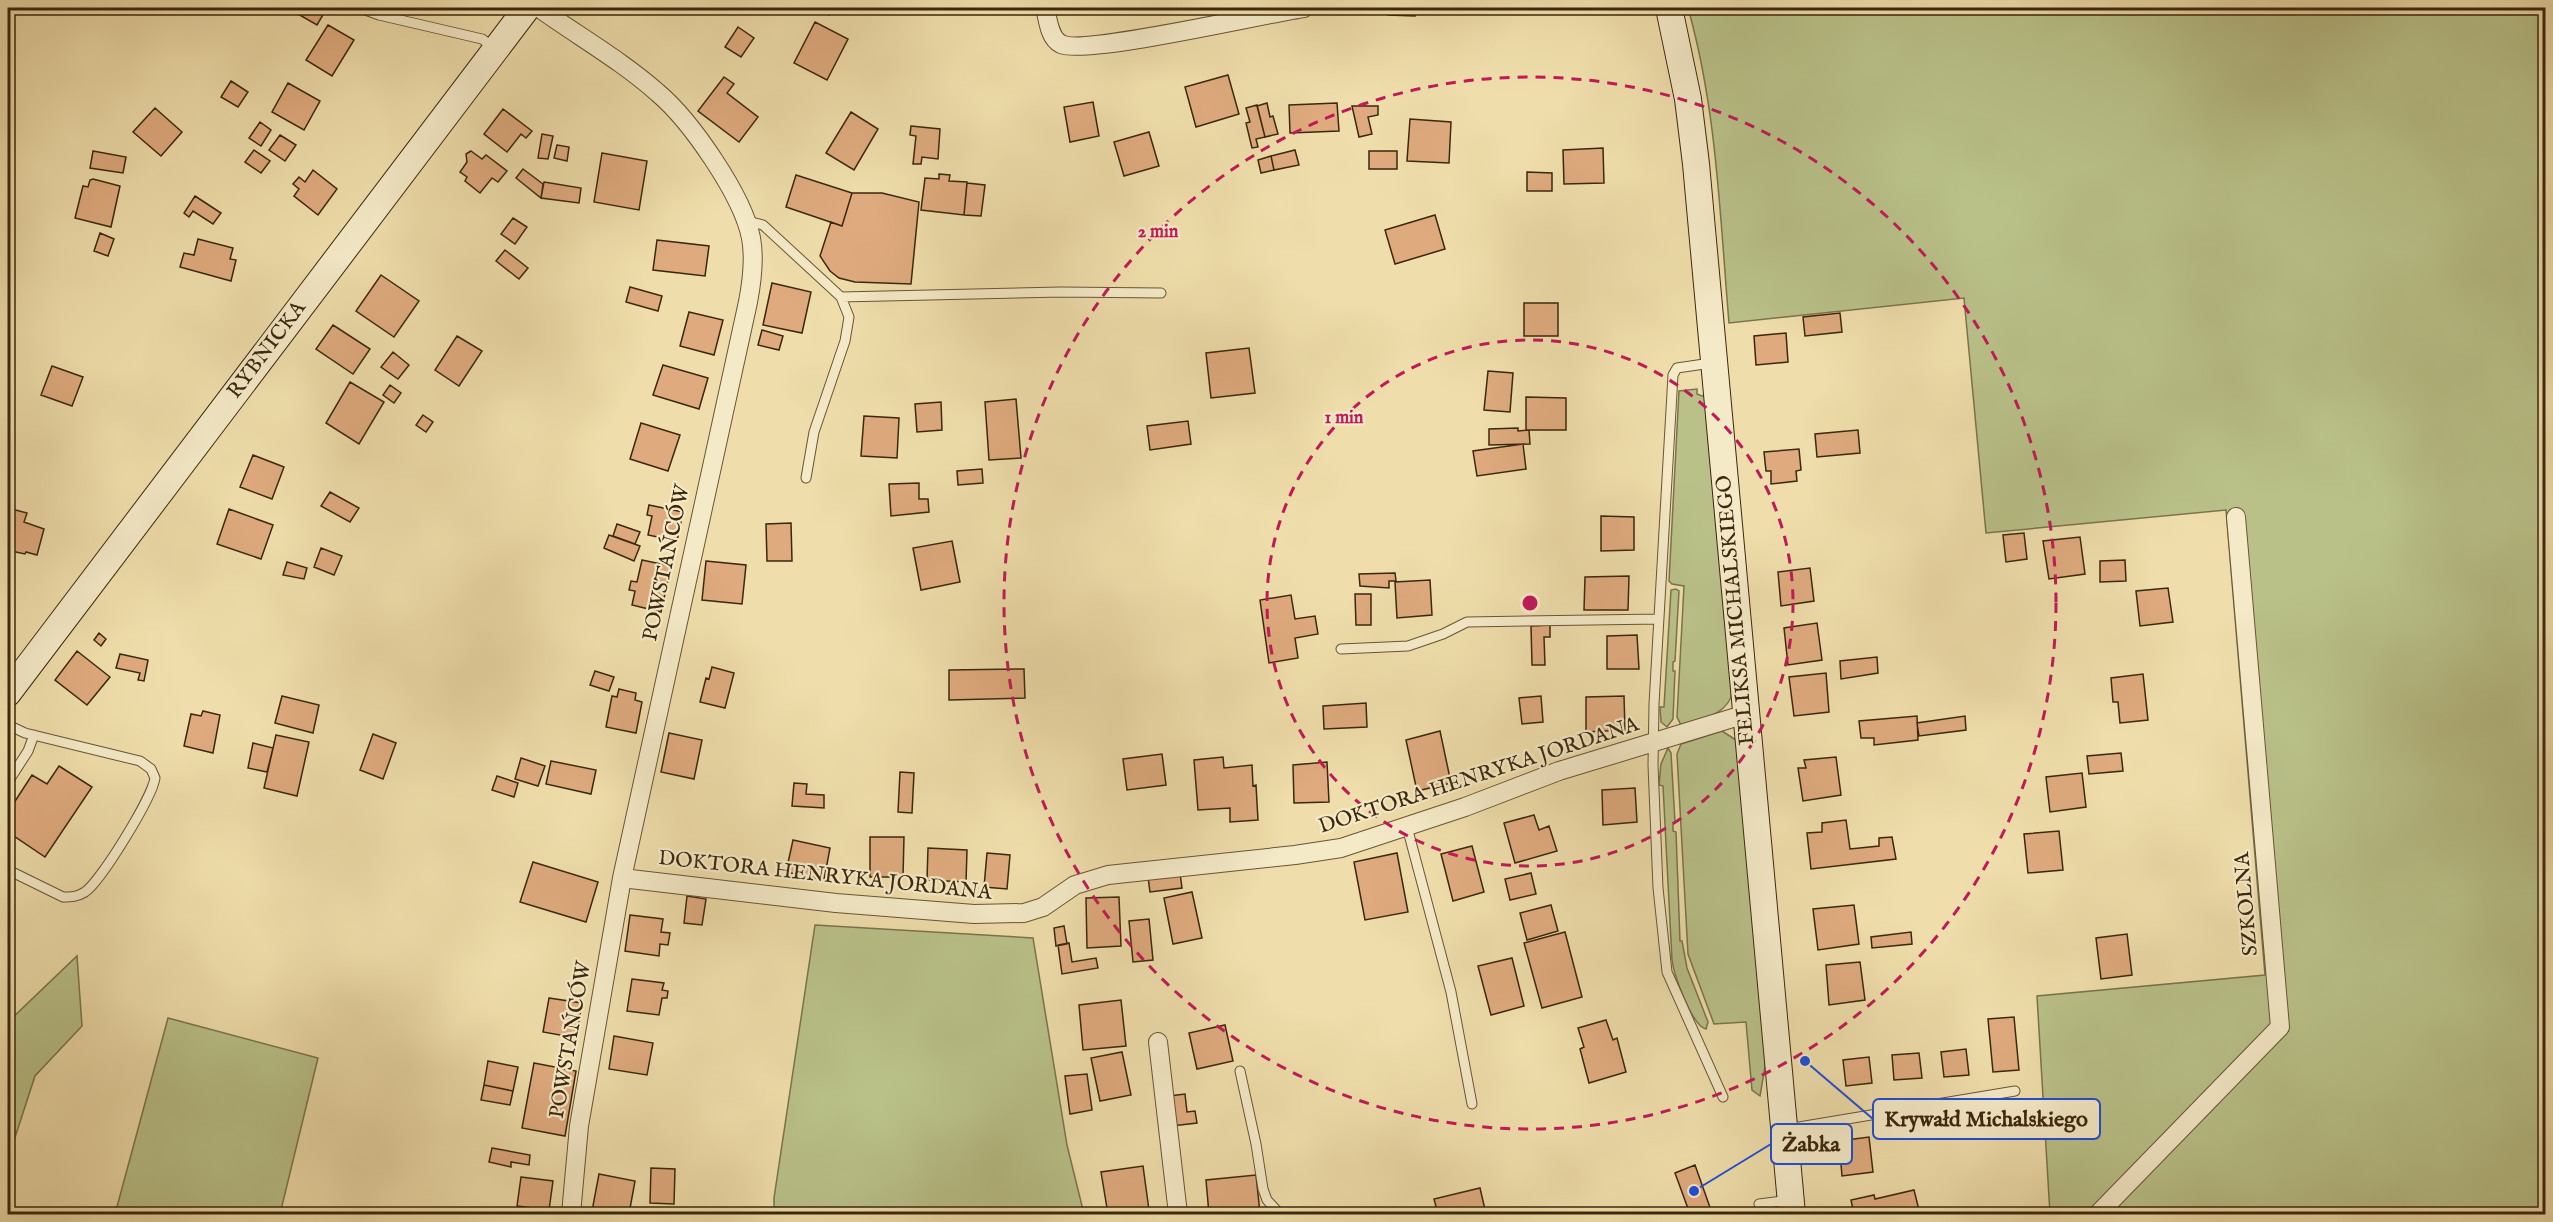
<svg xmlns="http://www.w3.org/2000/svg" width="2553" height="1222" viewBox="0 0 2553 1222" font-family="'IM FELL English',serif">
	<rect width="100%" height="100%" fill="#efdeab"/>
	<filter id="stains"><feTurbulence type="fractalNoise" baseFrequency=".00333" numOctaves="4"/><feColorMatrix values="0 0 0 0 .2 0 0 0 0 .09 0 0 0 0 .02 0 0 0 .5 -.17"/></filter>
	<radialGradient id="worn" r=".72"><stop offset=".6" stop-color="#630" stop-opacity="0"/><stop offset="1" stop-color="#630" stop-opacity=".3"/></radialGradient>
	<path fill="#b9c189" stroke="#7a744c" stroke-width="1.5" d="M 1688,8 L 2545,8 L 2545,1214 L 2050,1214 L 2037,996 L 2265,975 L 2226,510 L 1986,533 L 1964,298 L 1729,323 C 1720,218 1717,110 1688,8 Z
		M 1697,389 L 1697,394 L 1705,397 L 1733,690 C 1729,715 1702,719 1681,725 L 1677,717 L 1684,586 L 1672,584 L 1669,581 L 1679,391 Z
		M 1676,589 L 1679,591 L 1675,661 L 1673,662 L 1673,671 L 1675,671 L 1673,719 L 1667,727 L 1661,722 L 1660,707 L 1664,707 L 1671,590 Z
		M 1722,731 L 1736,740 L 1766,1061 L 1760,1096 L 1752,1090 L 1746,1022 L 1714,1024 L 1688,954 L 1677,754 L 1681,744 Z
		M 1668,748 L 1671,753 L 1675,822 L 1673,823 L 1673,831 L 1676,832 L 1680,941 L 1682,941 L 1687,968 L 1708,1022 L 1706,1029 C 1692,1026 1674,975 1672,960 L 1663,786 L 1659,785 L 1661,764 Z
		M 815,925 L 1033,938 L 1067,1145 L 1084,1214 L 774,1214 L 774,1198 Z
		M 77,956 L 82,1026 L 35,1076 L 8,1159 L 8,1022 Z
		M 168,1018 L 318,1058 L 280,1214 L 115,1214 Z"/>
	<path fill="#dfab7e" stroke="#3b270e" stroke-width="1.5" d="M 293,8 L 327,8 L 317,25 L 291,10 Z
		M 793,8 L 812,8 L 809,13 L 803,9 L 800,14 L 791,10 Z
		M 816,8 L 833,8 L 829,15 Z
		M 1389,8 L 1415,8 L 1415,16 L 1388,15 Z
		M 815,22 L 848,39 L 827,80 L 794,63 Z
		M 328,25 L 354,40 L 332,76 L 306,60 Z
		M 738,27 L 754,38 L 741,57 L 725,47 Z
		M 1228,75 L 1239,114 L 1196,127 L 1185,87 Z
		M 724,77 L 734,84 L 727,93 L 758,117 L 739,142 L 698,111 Z
		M 231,81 L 248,92 L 238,107 L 221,97 Z
		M 288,83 L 320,101 L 304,130 L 272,112 Z
		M 1093,102 L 1099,136 L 1070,142 L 1064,107 Z
		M 1267,103 L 1270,117 L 1273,116 L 1278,134 L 1265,137 L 1257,106 Z
		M 1337,103 L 1339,131 L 1290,133 L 1289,105 Z
		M 1257,105 L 1265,137 L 1256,139 L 1258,147 L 1252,148 L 1246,123 L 1250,122 L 1246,108 Z
		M 1352,106 L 1378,106 L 1378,115 L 1368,117 L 1372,134 L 1359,137 Z
		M 155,108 L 182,132 L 161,156 L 133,132 Z
		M 503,109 L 532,131 L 526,138 L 521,134 L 507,152 L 484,134 Z
		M 851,112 L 878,129 L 854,170 L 826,153 Z
		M 1410,119 L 1451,122 L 1449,163 L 1407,161 Z
		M 260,122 L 271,130 L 261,146 L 249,138 Z
		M 911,126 L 940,129 L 938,159 L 922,157 L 921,164 L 913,164 L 916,136 L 910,135 Z
		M 1149,132 L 1159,166 L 1124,176 L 1114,142 Z
		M 542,134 L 553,136 L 548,159 L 538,158 Z
		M 280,135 L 296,145 L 285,161 L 269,150 Z
		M 557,145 L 569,147 L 567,161 L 554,158 Z
		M 1603,148 L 1604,183 L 1564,184 L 1563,150 Z
		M 254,150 L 270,161 L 261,173 L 245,162 Z
		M 1295,150 L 1299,165 L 1274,170 L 1271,156 Z
		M 93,151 L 126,157 L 123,173 L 90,168 Z
		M 471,151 L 482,159 L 486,155 L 507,171 L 498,182 L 492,178 L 480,193 L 465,181 L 467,177 L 460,172 L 467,162 L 466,154 Z
		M 1369,151 L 1397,151 L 1397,169 L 1369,169 Z
		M 602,153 L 647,161 L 639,210 L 594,202 Z
		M 1271,156 L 1274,170 L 1261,173 L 1258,160 Z
		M 523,169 L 543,184 L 541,198 L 516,178 Z
		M 313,170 L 337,189 L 318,215 L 294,196 L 299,189 L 293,184 L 299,177 L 305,182 Z
		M 1527,172 L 1552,173 L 1552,191 L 1527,191 Z
		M 939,174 L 950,175 L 949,181 L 967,182 L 964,215 L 921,210 L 925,178 L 939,179 Z
		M 796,175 L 852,193 L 842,226 L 786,207 Z
		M 93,179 L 120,186 L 111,227 L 75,218 L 83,186 L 88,187 L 90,180 Z
		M 544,182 L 581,188 L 579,203 L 541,198 Z
		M 967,183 L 985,185 L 981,216 L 964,215 Z
		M 852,193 L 882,193 L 919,202 L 911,284 L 855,282 L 839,278 L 830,271 L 820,256 L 831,222 L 842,226 Z
		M 195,196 L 221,213 L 213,224 L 193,211 L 189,217 L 184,213 Z
		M 1435,215 L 1445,249 L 1395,264 L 1385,230 Z
		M 513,218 L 527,227 L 515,244 L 501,234 Z
		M 100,233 L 114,239 L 108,256 L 94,251 Z
		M 198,239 L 233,248 L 230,259 L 236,260 L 231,281 L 180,267 L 184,253 L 194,255 Z
		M 657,240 L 709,246 L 705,276 L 653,270 Z
		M 505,250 L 528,268 L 519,279 L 496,261 Z
		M 381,275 L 419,301 L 394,337 L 356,311 Z
		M 772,283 L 811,292 L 802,333 L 763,325 Z
		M 630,287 L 662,296 L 658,311 L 626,302 Z
		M 1524,303 L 1558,303 L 1558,336 L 1524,336 Z
		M 689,312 L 723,320 L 714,355 L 680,346 Z
		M 1840,313 L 1842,332 L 1805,336 L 1803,317 Z
		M 333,325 L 370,349 L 353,374 L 316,349 Z
		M 762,330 L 783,336 L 779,350 L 758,345 Z
		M 1786,333 L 1788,362 L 1756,365 L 1754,336 Z
		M 457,336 L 482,351 L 459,386 L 435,370 Z
		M 1249,348 L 1255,393 L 1211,398 L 1206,353 Z
		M 393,352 L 409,365 L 398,379 L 381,367 Z
		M 663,365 L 708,378 L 699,409 L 653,395 Z
		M 52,366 L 83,377 L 72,406 L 41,395 Z
		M 1488,371 L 1513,373 L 1510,412 L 1484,410 Z
		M 350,382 L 384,402 L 359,444 L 326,423 Z
		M 390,385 L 401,393 L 394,403 L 383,395 Z
		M 1526,397 L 1566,398 L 1566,430 L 1526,430 Z
		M 1016,399 L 1021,458 L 989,460 L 985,402 Z
		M 941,402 L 942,430 L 917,432 L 915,404 Z
		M 423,415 L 433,422 L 426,432 L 416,425 Z
		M 864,416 L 899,418 L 897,458 L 861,456 Z
		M 1188,421 L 1191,444 L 1150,450 L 1147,426 Z
		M 641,423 L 680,435 L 668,471 L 630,459 Z
		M 1518,428 L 1518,431 L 1529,430 L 1530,444 L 1489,445 L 1489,429 Z
		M 1858,430 L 1860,453 L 1817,457 L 1815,434 Z
		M 1523,444 L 1526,469 L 1477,476 L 1473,451 Z
		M 1799,449 L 1801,470 L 1796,471 L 1797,481 L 1771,484 L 1771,471 L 1766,471 L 1764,452 Z
		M 253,455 L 284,467 L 272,499 L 240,487 Z
		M 982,469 L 983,483 L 958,485 L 957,471 Z
		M 919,483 L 919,499 L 928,499 L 929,512 L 891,516 L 889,484 Z
		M 330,492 L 359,508 L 350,522 L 321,506 Z
		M 649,505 L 683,512 L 677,541 L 648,535 L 652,516 L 647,515 Z
		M 8,508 L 27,513 L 24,522 L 44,529 L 37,555 L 26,552 L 25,554 L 11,551 L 11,553 L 8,552 Z
		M 229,509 L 273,525 L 261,559 L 217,544 Z
		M 1601,516 L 1634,517 L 1634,550 L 1601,551 Z
		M 791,523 L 792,561 L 767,561 L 766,524 Z
		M 617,524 L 640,532 L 635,544 L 613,536 Z
		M 2024,533 L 2027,559 L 2006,562 L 2003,535 Z
		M 609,535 L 640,546 L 634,561 L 604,548 Z
		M 2080,537 L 2085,574 L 2049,579 L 2043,541 Z
		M 952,541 L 960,582 L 921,590 L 913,548 Z
		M 321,548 L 342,556 L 334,575 L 314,567 Z
		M 642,560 L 671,566 L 661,612 L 632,605 L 635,591 L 629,590 L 631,581 L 637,582 Z
		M 2125,560 L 2126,581 L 2100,582 L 2100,561 Z
		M 706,561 L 746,565 L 742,604 L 702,600 Z
		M 287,562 L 307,568 L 304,579 L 283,575 Z
		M 1810,568 L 1814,601 L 1781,606 L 1778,572 Z
		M 1395,573 L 1396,581 L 1389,581 L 1389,588 L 1360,586 L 1359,574 Z
		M 1629,576 L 1628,610 L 1584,610 L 1585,577 Z
		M 1430,580 L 1432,615 L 1397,618 L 1395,582 Z
		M 2168,588 L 2173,622 L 2140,626 L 2136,591 Z
		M 1355,594 L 1371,594 L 1371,625 L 1356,625 Z
		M 1291,595 L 1295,619 L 1315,616 L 1318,634 L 1295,638 L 1298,658 L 1269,663 L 1260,600 Z
		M 1817,623 L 1822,660 L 1788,665 L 1784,628 Z
		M 1550,625 L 1550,637 L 1544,637 L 1545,665 L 1532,665 L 1531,626 Z
		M 99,633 L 106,639 L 101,646 L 94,640 Z
		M 1637,635 L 1639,669 L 1607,669 L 1607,636 Z
		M 77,651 L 110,677 L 87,705 L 55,680 Z
		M 120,654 L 148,660 L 144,681 L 138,680 L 140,673 L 116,668 Z
		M 1877,657 L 1878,673 L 1841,679 L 1840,661 Z
		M 712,667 L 734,673 L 725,708 L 700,702 L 706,678 L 709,679 Z
		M 1024,669 L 1025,698 L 949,700 L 949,670 Z
		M 595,671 L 614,677 L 609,691 L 590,685 Z
		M 1826,673 L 1829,712 L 1794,716 L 1789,677 Z
		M 2143,674 L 2148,720 L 2120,723 L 2118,702 L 2113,702 L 2111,678 Z
		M 619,689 L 636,693 L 635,700 L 642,702 L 636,733 L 606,727 L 612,696 L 617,697 Z
		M 282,696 L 319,705 L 313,733 L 275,723 Z
		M 1541,696 L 1543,722 L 1522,724 L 1519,698 Z
		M 1624,696 L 1625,730 L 1586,732 L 1586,697 Z
		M 1366,703 L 1367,727 L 1324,729 L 1323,706 Z
		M 203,711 L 220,715 L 213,753 L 184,746 L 191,714 L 201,716 Z
		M 1917,716 L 1918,740 L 1874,745 L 1874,738 L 1861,738 L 1859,721 Z
		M 1965,716 L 1966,730 L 1919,736 L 1917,723 Z
		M 1440,731 L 1451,783 L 1417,791 L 1406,740 Z
		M 669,733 L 702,740 L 694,779 L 661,772 Z
		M 373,734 L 396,743 L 383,779 L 360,770 Z
		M 276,735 L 309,742 L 297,796 L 264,788 Z
		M 253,743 L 273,748 L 267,772 L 248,768 Z
		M 2121,753 L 2123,771 L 2089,774 L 2087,756 Z
		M 1162,754 L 1166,785 L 1127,790 L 1123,759 Z
		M 1223,757 L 1224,768 L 1252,765 L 1253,786 L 1256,785 L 1258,820 L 1230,822 L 1230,808 L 1198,810 L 1194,760 Z
		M 1836,757 L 1841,795 L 1803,801 L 1798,768 L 1806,768 L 1804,760 Z
		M 521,758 L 545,766 L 538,786 L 515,779 Z
		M 551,761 L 596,770 L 591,794 L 546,784 Z
		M 1327,762 L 1329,802 L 1294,803 L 1293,765 Z
		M 59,766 L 92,787 L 45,857 L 8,832 L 8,812 L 32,775 L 47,784 Z
		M 900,772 L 914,773 L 912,813 L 898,812 Z
		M 2082,773 L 2086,807 L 2050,812 L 2046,777 Z
		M 497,776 L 518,783 L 514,797 L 492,790 Z
		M 794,783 L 807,784 L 806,794 L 824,795 L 824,808 L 792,806 Z
		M 1635,788 L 1637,822 L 1603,825 L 1602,790 Z
		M 1534,815 L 1539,830 L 1549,826 L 1557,851 L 1515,863 L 1504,823 Z
		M 1846,820 L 1850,849 L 1879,846 L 1879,838 L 1892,837 L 1896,859 L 1811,869 L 1807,833 L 1822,832 L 1822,823 Z
		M 2059,831 L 2063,870 L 2028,873 L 2024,834 Z
		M 870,837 L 904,837 L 903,877 L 870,877 Z
		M 793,840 L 830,848 L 824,880 L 786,872 Z
		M 1472,846 L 1484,892 L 1453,901 L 1441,854 Z
		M 928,848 L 967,850 L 966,882 L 927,880 Z
		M 987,853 L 1010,855 L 1007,889 L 984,887 Z
		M 1397,853 L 1408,912 L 1365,920 L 1354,862 Z
		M 533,862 L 598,882 L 586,922 L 520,902 Z
		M 1180,873 L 1182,888 L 1150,892 L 1148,877 Z
		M 1531,873 L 1536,894 L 1510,900 L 1505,879 Z
		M 1192,892 L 1202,938 L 1173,944 L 1164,898 Z
		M 687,896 L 706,899 L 702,925 L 684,923 Z
		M 1119,897 L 1121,946 L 1087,948 L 1086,898 Z
		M 1551,905 L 1558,931 L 1527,940 L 1520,913 Z
		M 1854,905 L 1859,944 L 1818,950 L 1813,909 Z
		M 630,915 L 663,919 L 661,932 L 670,933 L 668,945 L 660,944 L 659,956 L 625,951 Z
		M 1149,919 L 1153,960 L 1133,962 L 1129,921 Z
		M 1064,926 L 1067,944 L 1056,946 L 1054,928 Z
		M 1565,932 L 1582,997 L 1542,1008 L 1524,943 Z
		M 1911,932 L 1912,944 L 1872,948 L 1871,937 Z
		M 2127,934 L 2132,975 L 2101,979 L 2096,938 Z
		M 1069,943 L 1072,962 L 1096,958 L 1098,968 L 1062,974 L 1058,945 Z
		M 1512,958 L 1524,1006 L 1491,1015 L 1478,966 Z
		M 1860,962 L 1865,1000 L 1829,1005 L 1826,965 Z
		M 632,979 L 664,983 L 662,990 L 668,991 L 667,998 L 662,998 L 659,1015 L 627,1011 Z
		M 549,998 L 582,1003 L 576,1038 L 543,1032 Z
		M 1121,1000 L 1126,1046 L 1083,1050 L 1079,1005 Z
		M 2014,1017 L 2019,1070 L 1993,1072 L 1988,1019 Z
		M 1606,1020 L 1613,1040 L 1617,1038 L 1626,1072 L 1589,1083 L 1580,1049 L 1584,1047 L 1578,1028 Z
		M 1225,1025 L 1233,1061 L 1197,1069 L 1189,1033 Z
		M 614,1036 L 653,1043 L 647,1075 L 609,1069 Z
		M 1966,1049 L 1969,1075 L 1944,1077 L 1941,1052 Z
		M 1122,1052 L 1131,1095 L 1100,1101 L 1091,1058 Z
		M 1919,1053 L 1922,1078 L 1894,1080 L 1892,1055 Z
		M 1869,1057 L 1872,1083 L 1846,1086 L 1843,1060 Z
		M 488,1061 L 518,1067 L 513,1091 L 484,1085 Z
		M 534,1063 L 576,1071 L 565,1136 L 522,1128 Z
		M 1087,1074 L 1092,1110 L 1070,1114 L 1065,1076 Z
		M 484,1085 L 513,1091 L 510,1105 L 481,1100 Z
		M 1185,1094 L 1187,1112 L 1195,1111 L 1197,1123 L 1172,1126 L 1169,1096 Z
		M 1869,1137 L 1873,1172 L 1842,1176 L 1839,1141 Z
		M 492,1148 L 530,1155 L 529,1165 L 511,1162 L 511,1167 L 489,1162 Z
		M 1695,1165 L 1712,1213 L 1709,1214 L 1690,1214 L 1675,1173 Z
		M 1143,1166 L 1149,1210 L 1108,1214 L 1101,1172 Z
		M 651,1168 L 675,1169 L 674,1204 L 650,1203 Z
		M 599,1174 L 635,1181 L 629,1214 L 592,1211 Z
		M 1256,1175 L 1260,1213 L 1209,1214 L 1206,1180 Z
		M 521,1177 L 553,1181 L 549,1210 L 517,1206 Z
		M 1480,1188 L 1486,1214 L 1438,1214 L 1434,1199 Z
		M 1914,1190 L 1920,1214 L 1854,1214 L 1851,1200 L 1874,1195 L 1875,1199 Z"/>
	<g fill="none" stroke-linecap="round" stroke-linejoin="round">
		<g stroke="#685535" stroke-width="11">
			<path id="lane" d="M 360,8 L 379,15 L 482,39 L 493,47
				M 747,221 L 763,225 L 841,297 L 849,317 L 845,341 L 814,432 L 806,478
				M 841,297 L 1061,292 L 1161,293
				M 1711,363 L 1677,368 L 1673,375 L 1654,704 L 1653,765 L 1658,888 L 1667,972 L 1723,1097
				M 1341,649 L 1408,646 L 1443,634 L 1467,622 L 1659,619
				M 8,725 L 25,733 L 140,761 L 151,769 L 155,778 C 152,798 101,881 85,892 C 77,897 71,897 63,897 L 8,870
				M 8,782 L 28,751 L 34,735
				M 1407,827 L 1451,992 L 1472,1104
				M 1240,1071 L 1256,1144 L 1263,1189 L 1267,1200 L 1280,1214
				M 1787,1129 L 2015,1091
				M 1759,1204 L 1789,1200"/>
		</g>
		<g stroke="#685535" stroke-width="20">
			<path id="street" d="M 539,8 C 578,36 622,61 658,93 C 691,121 743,196 751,238 C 755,259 752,281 748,302 L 622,878 L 579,1126 L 571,1214
				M 1045,8 C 1048,19 1049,38 1061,44 C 1083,56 1267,13 1304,8
				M 622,878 L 836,903 L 974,914 L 1024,913 L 1043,907 L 1075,885 L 1108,875 L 1295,855 L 1341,848 L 1465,807 L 1559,771 L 1746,714
				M 1158,1042 L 1178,1214
				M 2098,1214 L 2280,1027 L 2236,517"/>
		</g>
		<g stroke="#3b270e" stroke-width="28">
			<path id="secondary" d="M 1669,8 L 1688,99 L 1696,164 L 1792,1214
				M 8,693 L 527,8"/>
		</g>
		<use href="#lane" stroke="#f5eac8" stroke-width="9"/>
		<use href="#street" stroke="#f5eac8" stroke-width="18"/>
		<use href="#secondary" stroke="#f5eac8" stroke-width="26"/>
	</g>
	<g fill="none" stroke="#c2185b" stroke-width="3" stroke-dasharray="10 8">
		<circle cx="1530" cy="603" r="263"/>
		<circle cx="1530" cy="603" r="526"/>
	</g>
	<g text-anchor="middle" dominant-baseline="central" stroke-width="4.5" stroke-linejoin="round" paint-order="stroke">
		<g font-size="21" fill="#3b270e" stroke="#f5eac8">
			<text transform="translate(267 350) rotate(-53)">RYBNICKA</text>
			<text transform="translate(667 563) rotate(-78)">POWSTAŃCÓW</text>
			<text transform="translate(1736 610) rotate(-95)">FELIKSA MICHALSKIEGO</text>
			<text transform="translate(1479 776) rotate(-18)">DOKTORA HENRYKA JORDANA</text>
			<text transform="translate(825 876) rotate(6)">DOKTORA HENRYKA JORDANA</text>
			<text transform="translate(2247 904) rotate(-95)">SZKOLNA</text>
			<text transform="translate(571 1040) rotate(-80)">POWSTAŃCÓW</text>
		</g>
	</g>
	<circle cx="1530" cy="603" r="9" fill="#c2185b" stroke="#f5eac8" stroke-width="3"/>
	<g font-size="18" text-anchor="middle" font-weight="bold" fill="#c2185b" stroke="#f5eac8" stroke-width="4.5" stroke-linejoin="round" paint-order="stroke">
		<text x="1158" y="237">2 min</text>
		<text x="1344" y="423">1 min</text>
	</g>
	<path fill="none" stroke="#1d4ed8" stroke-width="2" d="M1805 1061L1873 1119M1694 1191L1771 1144"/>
	<g fill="#1d4ed8" stroke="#f5eac8" stroke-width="2">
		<circle cx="1805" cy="1061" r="6"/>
		<circle cx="1694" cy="1191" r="6"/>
	</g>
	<g fill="#f5eac8" stroke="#1d4ed8" stroke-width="2">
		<rect x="1873" y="1099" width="227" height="40" rx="6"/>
		<rect x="1771" y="1124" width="81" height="40" rx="6"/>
	</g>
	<g font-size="22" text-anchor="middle" font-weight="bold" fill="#3b270e">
		<text x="1986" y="1126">Krywałd Michalskiego</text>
		<text x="1811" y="1151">Żabka</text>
	</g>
	<rect width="2553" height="1222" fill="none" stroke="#efdeab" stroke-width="30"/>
	<rect x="9" y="9" width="2535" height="1204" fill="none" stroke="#3b270e" stroke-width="3"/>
	<rect x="15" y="15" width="2523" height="1192" fill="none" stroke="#3b270e" stroke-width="1.5"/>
	<rect width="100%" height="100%" filter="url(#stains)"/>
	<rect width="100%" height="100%" fill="url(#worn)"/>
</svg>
